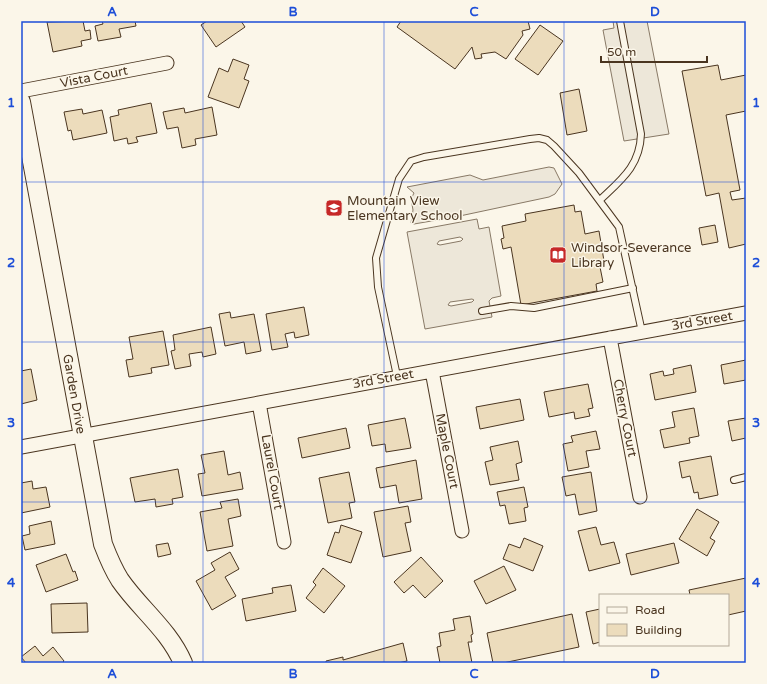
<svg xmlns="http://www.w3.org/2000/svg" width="767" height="684" viewBox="0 0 767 684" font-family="'Varela Round',sans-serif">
	<rect width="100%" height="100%" fill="#fbf6e9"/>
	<path fill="#ede7d9" stroke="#887966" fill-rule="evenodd" d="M 613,21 L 647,21 L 669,134 L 624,141 L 603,30 L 614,28 Z
		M 549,167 L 554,168 L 562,184 L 555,194 L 549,197 L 455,217 L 414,224 L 411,223 L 413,210 L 411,199 L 414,193 L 407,187 L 470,175 L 483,180 Z
		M 477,219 L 479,229 L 489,227 L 501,296 L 492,298 L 489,301 L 492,317 L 425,329 L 407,232 ZM 460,237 L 463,239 L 461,241 L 440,245 L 437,244 L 439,241 ZM 472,299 L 474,300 L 472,302 L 451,306 L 448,305 L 450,302 Z"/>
	<path fill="#ecdcbc" stroke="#4a3520" d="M 83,21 L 85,31 L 90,30 L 91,39 L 81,41 L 82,46 L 53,52 L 47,22 Z
		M 102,21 L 135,21 L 136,26 L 119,29 L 121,37 L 98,41 L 95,26 L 103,24 Z
		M 207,21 L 241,21 L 245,27 L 216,47 L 201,25 Z
		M 401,21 L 528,21 L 530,29 L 522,31 L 523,35 L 506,59 L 495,52 L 481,54 L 482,58 L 475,59 L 472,47 L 455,69 L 397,27 Z
		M 540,25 L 563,41 L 538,75 L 515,59 Z
		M 233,59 L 249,65 L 244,79 L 249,81 L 239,108 L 208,97 L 219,68 L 228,72 Z
		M 718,65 L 721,80 L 746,75 L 746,111 L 726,115 L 740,190 L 730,192 L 732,200 L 746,198 L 746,244 L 729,248 L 719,193 L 706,196 L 682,71 Z
		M 579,89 L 587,131 L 567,135 L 560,93 Z
		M 151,103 L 157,133 L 136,137 L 138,142 L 128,144 L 127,138 L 114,141 L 110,117 L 119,115 L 118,110 Z
		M 212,107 L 217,135 L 195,139 L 196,145 L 182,148 L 178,127 L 167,129 L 163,112 L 184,108 L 185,113 Z
		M 82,109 L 83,114 L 102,110 L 107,133 L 73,140 L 71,130 L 68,131 L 64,112 Z
		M 574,205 L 575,212 L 581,211 L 585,234 L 599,231 L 604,261 L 599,262 L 603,282 L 596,284 L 597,291 L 521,305 L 511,247 L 503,249 L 501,239 L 504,238 L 502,226 L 526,221 L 525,214 Z
		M 715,225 L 718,242 L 702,245 L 699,228 Z
		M 304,307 L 309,335 L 295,338 L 294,332 L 285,334 L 288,347 L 272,350 L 266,314 Z
		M 230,312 L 231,318 L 254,314 L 261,351 L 246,354 L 244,342 L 225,346 L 219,314 Z
		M 211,327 L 216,354 L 203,357 L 202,352 L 189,354 L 191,366 L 175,369 L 171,351 L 175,350 L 173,335 Z
		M 163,331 L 169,365 L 151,368 L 152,373 L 129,377 L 126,360 L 133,359 L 129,337 Z
		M 746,360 L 746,380 L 724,384 L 721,365 Z
		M 691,365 L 696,392 L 655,400 L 650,374 L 663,371 L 664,376 L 674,374 L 673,369 Z
		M 31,369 L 37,400 L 21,404 L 21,371 Z
		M 588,384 L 593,408 L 588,409 L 590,416 L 575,419 L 574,412 L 549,417 L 544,392 Z
		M 520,399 L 524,420 L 480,429 L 476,407 Z
		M 694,408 L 699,436 L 689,438 L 690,443 L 664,448 L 660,430 L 675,427 L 672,412 Z
		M 405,418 L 411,448 L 386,452 L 385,444 L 372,446 L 368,425 Z
		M 746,418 L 746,438 L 732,441 L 728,421 Z
		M 346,428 L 350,448 L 302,458 L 298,438 Z
		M 596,431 L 600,449 L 586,451 L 589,467 L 568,471 L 563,444 L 573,442 L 571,436 Z
		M 518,441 L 522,462 L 516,464 L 519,480 L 490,485 L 485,462 L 493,460 L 490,447 Z
		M 224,451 L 228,475 L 240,472 L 243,489 L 202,496 L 198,474 L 205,473 L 201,455 Z
		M 711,456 L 718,495 L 699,499 L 698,492 L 694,493 L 690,476 L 682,478 L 679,462 Z
		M 416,460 L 422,499 L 399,503 L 396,485 L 380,488 L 376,468 Z
		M 178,469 L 183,497 L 172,499 L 173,504 L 156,507 L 155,499 L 135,502 L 130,478 Z
		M 349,472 L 355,502 L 349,503 L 352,518 L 328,523 L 319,478 Z
		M 591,472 L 597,511 L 579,515 L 575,494 L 566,496 L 562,477 Z
		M 32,481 L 33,489 L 46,487 L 50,507 L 21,513 L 21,483 Z
		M 524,487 L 528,507 L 524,508 L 526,521 L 509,524 L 505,505 L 500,506 L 497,492 Z
		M 238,499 L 241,516 L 228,519 L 233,546 L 207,551 L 200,512 L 222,508 L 220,502 Z
		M 408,506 L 411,522 L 405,523 L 411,551 L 383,557 L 374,512 Z
		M 697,509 L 719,522 L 710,538 L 715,541 L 707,556 L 679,539 Z
		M 51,521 L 55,544 L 25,550 L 22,536 L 30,534 L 29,526 Z
		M 341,525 L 362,532 L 351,563 L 327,555 L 335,532 L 339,533 Z
		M 596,527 L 601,545 L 614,542 L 620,563 L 589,571 L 578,531 Z
		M 524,538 L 543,546 L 533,571 L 503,559 L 509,544 L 520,548 Z
		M 168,543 L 171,554 L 158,557 L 156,545 Z
		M 674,543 L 679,563 L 631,575 L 626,554 Z
		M 230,552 L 239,569 L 225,577 L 236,596 L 212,610 L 196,581 L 215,570 L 211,563 Z
		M 66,554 L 73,572 L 75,571 L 78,580 L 46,592 L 36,565 Z
		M 421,557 L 443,581 L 425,598 L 413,585 L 404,593 L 394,582 Z
		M 504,566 L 516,590 L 486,604 L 474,581 Z
		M 323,568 L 345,586 L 324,613 L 306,598 L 316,585 L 313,582 Z
		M 746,578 L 746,611 L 728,615 L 728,595 L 690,595 L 689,590 Z
		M 291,585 L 296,611 L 246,621 L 242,599 L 273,593 L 272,588 Z
		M 87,603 L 88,632 L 52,633 L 51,604 Z
		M 600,609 L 600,642 L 593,644 L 586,612 Z
		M 572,614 L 579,647 L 503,663 L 493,663 L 487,633 Z
		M 470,616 L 473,634 L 471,635 L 472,642 L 468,642 L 472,663 L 440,663 L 437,647 L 441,646 L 439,633 L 455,630 L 453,619 Z
		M 403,643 L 407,661 L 398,663 L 326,663 L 326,661 L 343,657 L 343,660 Z
		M 35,646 L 43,656 L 53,647 L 64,661 L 62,663 L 26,663 L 21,657 Z"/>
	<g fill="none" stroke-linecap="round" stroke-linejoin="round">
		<g stroke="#4a3520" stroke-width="8">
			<path id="lane" d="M 600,200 C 621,180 640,166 641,134 L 620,21
				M 482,311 L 511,306 L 534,308 L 633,288
				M 397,376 L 378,287 L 376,258 L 399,179 L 411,161 L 424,157 L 530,139 L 539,138 L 547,140 L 554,146 L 579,173 L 619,227 L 642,332
				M 734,480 L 746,477"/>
		</g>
		<g stroke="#4a3520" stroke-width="15">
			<path id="street" d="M 21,91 L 167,63
				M 610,338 L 640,497
				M 432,371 L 462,531
				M 259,403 L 284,542
				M 21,447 L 746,313"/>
		</g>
		<g stroke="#4a3520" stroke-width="20">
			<path id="secondary" d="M 21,102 L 103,544 C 108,557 113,569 120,580 C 140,609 169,630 183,663"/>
		</g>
		<use href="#lane" stroke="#fbf6e9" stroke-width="6"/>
		<use href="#street" stroke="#fbf6e9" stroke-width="13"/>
		<use href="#secondary" stroke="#fbf6e9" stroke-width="18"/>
	</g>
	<path fill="none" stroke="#1d4ed8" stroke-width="1" stroke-opacity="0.55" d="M 203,21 L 203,663M 384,21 L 384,663M 564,21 L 564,663M 21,182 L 746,182M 21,342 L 746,342M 21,502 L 746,502"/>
	<defs>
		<g id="school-square" transform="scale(0.9)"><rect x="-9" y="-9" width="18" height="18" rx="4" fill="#c62828" stroke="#fbf6e9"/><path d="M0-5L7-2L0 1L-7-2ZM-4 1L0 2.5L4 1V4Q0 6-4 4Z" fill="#fff"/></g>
		<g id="library-square" transform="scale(0.9)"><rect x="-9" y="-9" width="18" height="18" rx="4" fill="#c62828" stroke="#fbf6e9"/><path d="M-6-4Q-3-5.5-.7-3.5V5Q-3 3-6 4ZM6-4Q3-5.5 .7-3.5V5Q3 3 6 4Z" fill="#fff"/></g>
	</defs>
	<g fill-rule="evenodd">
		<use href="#school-square" x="334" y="208"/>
		<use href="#library-square" x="558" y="255"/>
	</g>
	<g text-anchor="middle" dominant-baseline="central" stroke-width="3" stroke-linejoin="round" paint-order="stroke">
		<g font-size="13" fill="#4a3520" stroke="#fbf6e9">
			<text transform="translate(94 77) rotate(-11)">Vista Court</text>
			<text transform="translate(702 321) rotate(-10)">3rd Street</text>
			<text transform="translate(383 379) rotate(-10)">3rd Street</text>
			<text transform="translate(74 394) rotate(80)">Garden Drive</text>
			<text transform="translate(625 418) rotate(79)">Cherry Court</text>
			<text transform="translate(447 451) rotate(79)">Maple Court</text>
			<text transform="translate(272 472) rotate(80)">Laurel Court</text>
		</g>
		<g font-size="13" fill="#4a3520" stroke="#fbf6e9" text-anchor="start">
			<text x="347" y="201">Mountain View<tspan x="347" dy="15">Elementary School</tspan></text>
			<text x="571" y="248">Windsor-Severance<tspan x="571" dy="15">Library</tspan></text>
		</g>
	</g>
	<rect width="767" height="684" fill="none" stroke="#fbf6e9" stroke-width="44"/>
	<rect x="599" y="594" width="130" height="52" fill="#fbf6e9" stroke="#b4a999"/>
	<rect x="607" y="607" width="20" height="6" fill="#fbf6e9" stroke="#b4a999"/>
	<text x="635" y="614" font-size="12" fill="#4a3520">Road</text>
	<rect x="607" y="624" width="20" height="12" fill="#ecdcbc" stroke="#b4a999"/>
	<text x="635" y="634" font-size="12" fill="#4a3520">Building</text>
	<path d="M601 56v6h106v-6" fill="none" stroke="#4a3520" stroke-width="2"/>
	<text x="607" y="56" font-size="12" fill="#4a3520" stroke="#fbf6e9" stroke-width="3" paint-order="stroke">50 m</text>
	<rect x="22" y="22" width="723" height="640" fill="none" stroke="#1d4ed8" stroke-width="1.5"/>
	<g font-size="13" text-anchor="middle" font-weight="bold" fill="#1d4ed8">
		<text x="112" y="16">A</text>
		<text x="293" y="16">B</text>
		<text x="474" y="16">C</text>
		<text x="655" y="16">D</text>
		<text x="11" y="107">1</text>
		<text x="756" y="107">1</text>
		<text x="11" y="267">2</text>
		<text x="756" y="267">2</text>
		<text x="11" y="427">3</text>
		<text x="756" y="427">3</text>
		<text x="11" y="587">4</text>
		<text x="756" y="587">4</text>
		<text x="112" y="678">A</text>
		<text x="293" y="678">B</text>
		<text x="474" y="678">C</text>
		<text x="655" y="678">D</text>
	</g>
</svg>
